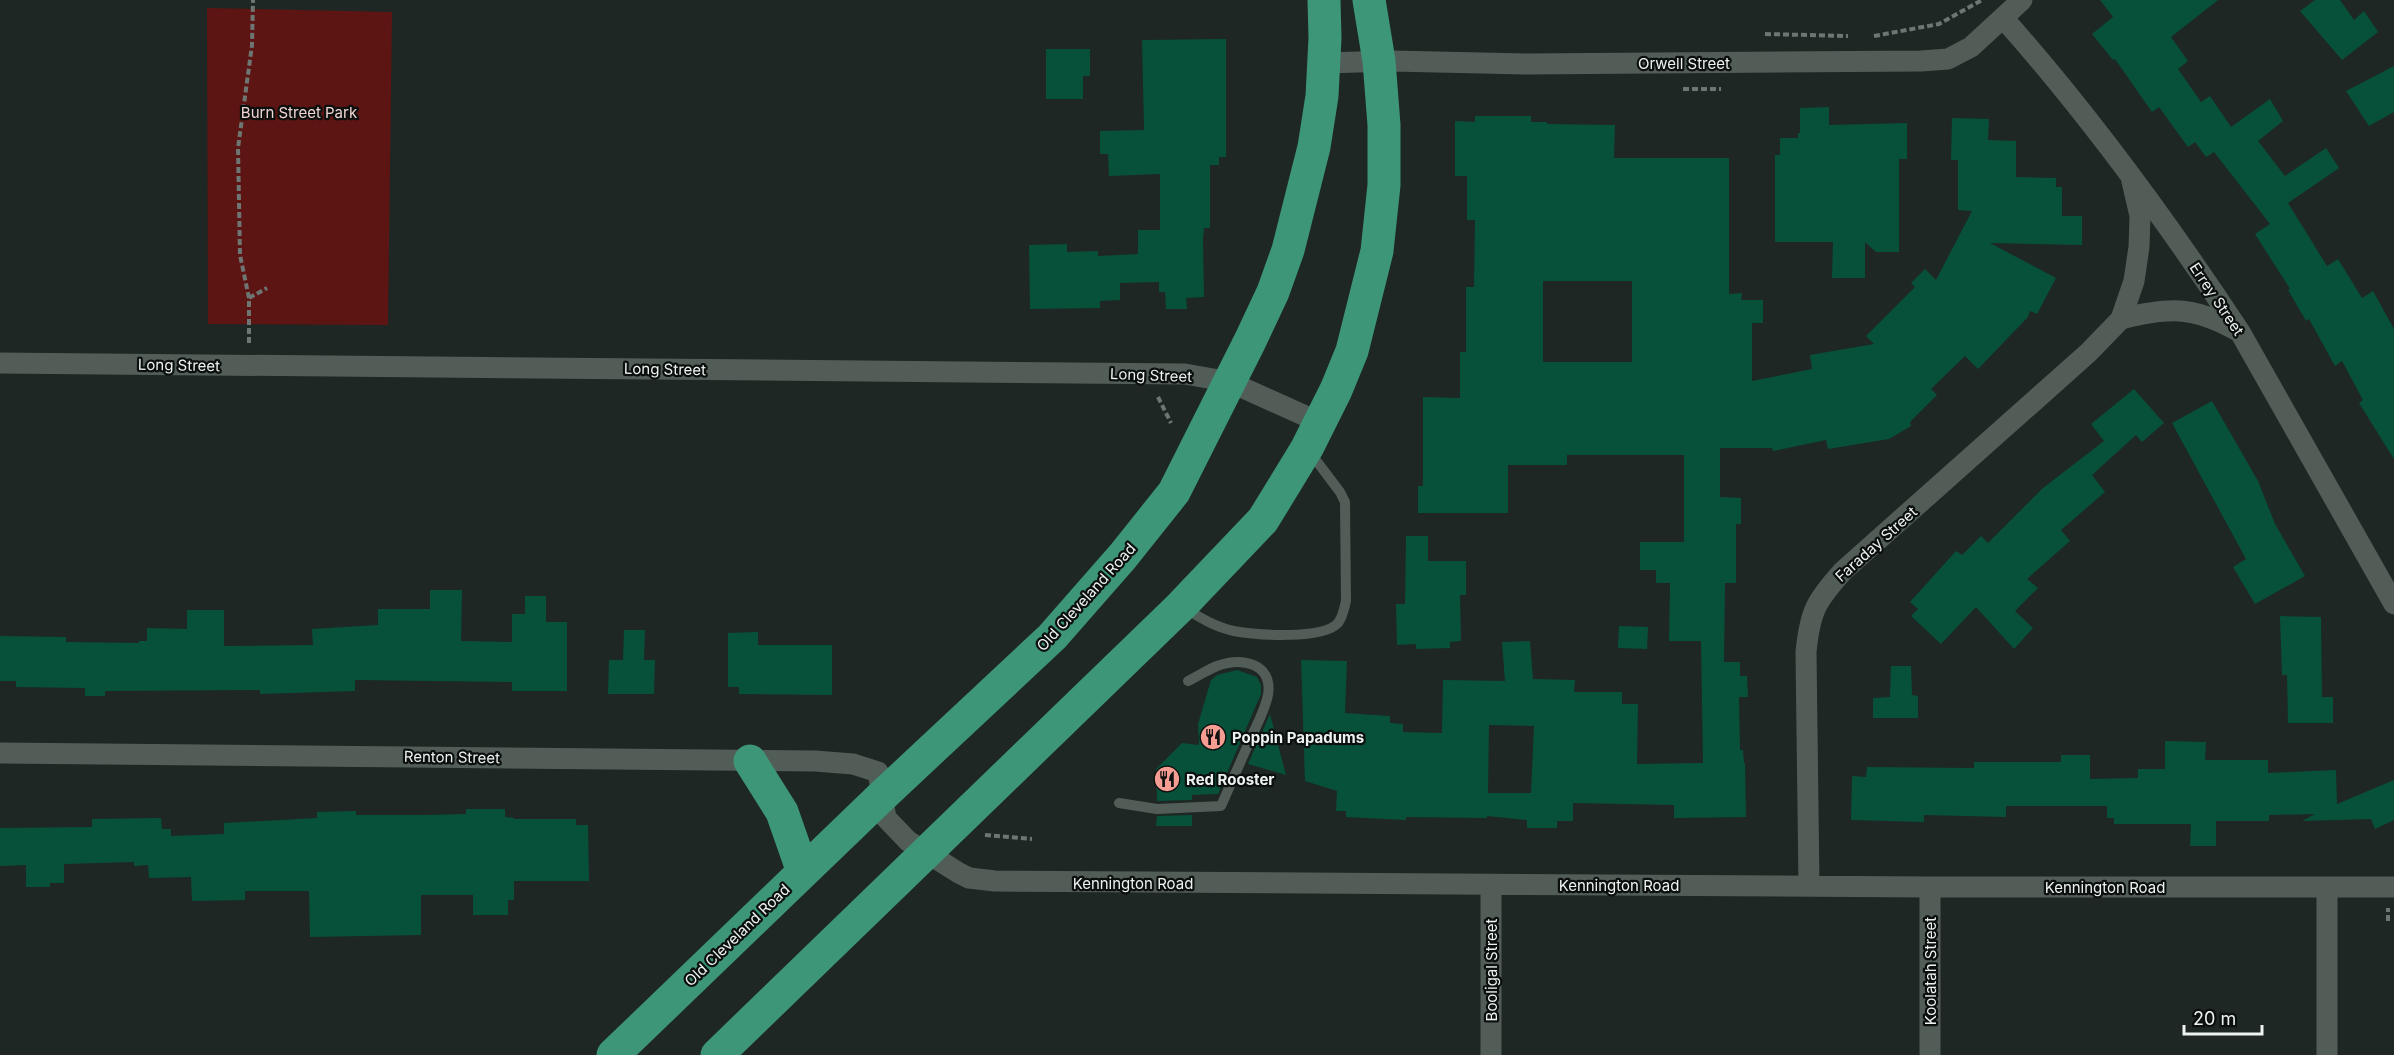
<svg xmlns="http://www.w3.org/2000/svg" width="2394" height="1055" viewBox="0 0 2394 1055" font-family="Inter,sans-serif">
	<rect width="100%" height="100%" fill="#1e2723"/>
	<path fill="#5d1513" d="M 207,8 L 392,12 L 388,325 L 208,324 Z"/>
	<path fill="#07513b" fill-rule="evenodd" d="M 2100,0 L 2218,0 L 2171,37 L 2188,61 L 2178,69 L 2201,102 L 2210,96 L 2231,127 L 2270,99 L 2283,121 L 2258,141 L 2285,176 L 2326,148 L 2339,168 L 2288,203 L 2327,266 L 2338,259 L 2362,298 L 2373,291 L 2394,329 L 2394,459 L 2359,403 L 2363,400 L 2342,361 L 2335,366 L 2309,319 L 2306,321 L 2288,290 L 2290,289 L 2255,234 L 2270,224 L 2214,152 L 2206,157 L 2195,142 L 2188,147 L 2159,107 L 2152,112 L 2115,59 L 2113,60 L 2092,34 L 2113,17 Z
		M 2315,0 L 2340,0 L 2354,20 L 2364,11 L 2378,32 L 2342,60 L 2300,11 Z
		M 1226,39 L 1226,157 L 1219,157 L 1219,165 L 1210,165 L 1210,228 L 1204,228 L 1203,238 L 1204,297 L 1186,298 L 1187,309 L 1166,309 L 1165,292 L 1159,292 L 1159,282 L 1120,283 L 1120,300 L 1100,301 L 1100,308 L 1030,309 L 1029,245 L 1067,244 L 1067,252 L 1098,251 L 1098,256 L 1138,254 L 1138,230 L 1160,230 L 1160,174 L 1109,176 L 1108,154 L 1100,154 L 1100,131 L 1144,130 L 1142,40 Z
		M 1046,49 L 1090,49 L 1090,76 L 1083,76 L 1083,99 L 1046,99 Z
		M 2394,66 L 2394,112 L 2369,126 L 2346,91 Z
		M 1829,107 L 1829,125 L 1907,123 L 1907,159 L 1899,159 L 1899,252 L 1876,252 L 1865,242 L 1865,278 L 1832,278 L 1833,242 L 1775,242 L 1775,155 L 1780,155 L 1780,138 L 1798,138 L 1798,133 L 1800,133 L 1800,108 Z
		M 1475,116 L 1531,116 L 1531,122 L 1547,122 L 1547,124 L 1615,125 L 1614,158 L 1729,158 L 1729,294 L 1742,293 L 1741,300 L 1763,300 L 1763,323 L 1752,323 L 1752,381 L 1812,369 L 1810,355 L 1874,344 L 1866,336 L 1915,287 L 1911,283 L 1925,269 L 1936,280 L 1972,211 L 1958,210 L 1958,160 L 1951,160 L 1952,118 L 1989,119 L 1988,140 L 2016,141 L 2016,177 L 2056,178 L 2056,187 L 2062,187 L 2062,216 L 2082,216 L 2082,245 L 1990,243 L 2056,278 L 2037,314 L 2030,311 L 2028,317 L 1978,369 L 1965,356 L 1931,389 L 1937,395 L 1910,422 L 1911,426 L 1889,439 L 1828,449 L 1826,440 L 1773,451 L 1772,448 L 1720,448 L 1720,497 L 1741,498 L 1741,524 L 1736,524 L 1736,583 L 1725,583 L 1724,662 L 1740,662 L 1740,676 L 1747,676 L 1748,697 L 1739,697 L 1740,750 L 1743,750 L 1744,763 L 1745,763 L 1746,817 L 1674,818 L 1674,805 L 1573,803 L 1573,821 L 1557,821 L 1557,828 L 1527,828 L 1527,820 L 1487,816 L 1487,818 L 1406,817 L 1406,820 L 1346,817 L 1346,811 L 1336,811 L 1337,791 L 1305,781 L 1301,660 L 1347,661 L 1345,713 L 1390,716 L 1390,723 L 1403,724 L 1403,732 L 1442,733 L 1443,680 L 1505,681 L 1502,642 L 1530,641 L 1533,679 L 1575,680 L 1574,692 L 1622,692 L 1622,704 L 1638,704 L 1637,764 L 1703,763 L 1701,641 L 1669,641 L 1670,583 L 1656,583 L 1656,570 L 1640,570 L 1640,542 L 1684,542 L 1684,455 L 1567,455 L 1567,465 L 1508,465 L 1508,513 L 1418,513 L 1418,486 L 1423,486 L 1423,397 L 1460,398 L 1460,352 L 1466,352 L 1466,287 L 1474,287 L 1475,220 L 1467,220 L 1467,176 L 1455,176 L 1455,121 L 1475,122 ZM 1543,281 L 1632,281 L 1632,362 L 1543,362 ZM 1489,725 L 1534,726 L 1531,793 L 1488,793 Z
		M 2134,389 L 2164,423 L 2142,442 L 2136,435 L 2092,475 L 2105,492 L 2061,530 L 2070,541 L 2027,579 L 2038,588 L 2015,611 L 2033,628 L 2014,649 L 1976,607 L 1941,644 L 1911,616 L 1918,609 L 1910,602 L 1956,551 L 1962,555 L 1981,536 L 1988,543 L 2043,488 L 2104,441 L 2091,424 Z
		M 2212,401 L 2258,481 L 2275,524 L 2305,576 L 2255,604 L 2233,567 L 2246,559 L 2172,423 Z
		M 1406,536 L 1428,536 L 1428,561 L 1466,561 L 1466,595 L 1460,595 L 1461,641 L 1450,642 L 1450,648 L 1416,649 L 1416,644 L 1397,645 L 1396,604 L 1405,604 Z
		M 430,590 L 462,590 L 461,641 L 512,642 L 512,614 L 525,614 L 525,596 L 546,596 L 546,622 L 567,622 L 567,691 L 512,691 L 512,682 L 355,680 L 355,691 L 260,694 L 260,690 L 105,691 L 105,696 L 85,696 L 85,688 L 16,687 L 16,681 L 0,681 L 0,636 L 66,637 L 66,642 L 139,643 L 139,641 L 147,641 L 147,628 L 187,629 L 187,610 L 224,610 L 224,646 L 313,645 L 312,629 L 378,625 L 378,609 L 430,609 Z
		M 2280,616 L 2321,617 L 2322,697 L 2333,697 L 2333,723 L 2288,723 L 2287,675 L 2282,675 Z
		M 1619,626 L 1648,627 L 1647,649 L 1618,648 Z
		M 624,630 L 645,630 L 644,660 L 655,660 L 654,694 L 608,694 L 609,660 L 623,660 Z
		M 758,632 L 758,645 L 832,645 L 832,695 L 739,694 L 739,687 L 728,687 L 728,633 Z
		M 1891,666 L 1911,666 L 1912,695 L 1918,696 L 1918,718 L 1873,718 L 1873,698 L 1890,697 Z
		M 1237,670 L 1257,677 L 1261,685 L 1261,694 L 1218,794 L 1192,795 L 1192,800 L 1157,801 L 1156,769 L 1182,743 L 1199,745 L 1198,724 L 1211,680 L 1217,675 Z
		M 1270,714 L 1286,775 L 1248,764 Z
		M 2165,741 L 2206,742 L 2205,760 L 2268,760 L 2268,773 L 2336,770 L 2337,804 L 2394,780 L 2394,820 L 2375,829 L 2371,819 L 2302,821 L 2315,814 L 2269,815 L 2269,821 L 2216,821 L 2216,846 L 2190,846 L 2191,824 L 2114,824 L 2114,818 L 2107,818 L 2107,806 L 2006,806 L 2006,817 L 1924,815 L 1924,822 L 1851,820 L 1852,776 L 1866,777 L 1867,767 L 1974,768 L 1974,762 L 2061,762 L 2061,755 L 2090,755 L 2090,779 L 2138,778 L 2138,769 L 2165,769 Z
		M 466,809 L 505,809 L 505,817 L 514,818 L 514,819 L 576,819 L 576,825 L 588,825 L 589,881 L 514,881 L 514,900 L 508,900 L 508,915 L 473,915 L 473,895 L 421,895 L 421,935 L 310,937 L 309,891 L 245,891 L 245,900 L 192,901 L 191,877 L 149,878 L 148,865 L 134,866 L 134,862 L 64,864 L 64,883 L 50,883 L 50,887 L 26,887 L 26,865 L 0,866 L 0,828 L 92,827 L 92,819 L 161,818 L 162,829 L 171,829 L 171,836 L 224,834 L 224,823 L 317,818 L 317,812 L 356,811 L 356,815 L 427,815 L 466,814 Z
		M 1192,815 L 1192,826 L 1156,826 L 1157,816 Z"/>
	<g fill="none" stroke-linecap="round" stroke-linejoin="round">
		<path stroke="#6e7673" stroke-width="4" stroke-dasharray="6 3" stroke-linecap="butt" d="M 1765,34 L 1848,36
			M 1874,36 L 1939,24 L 1982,0
			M 1683,89 L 1721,89
			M 249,298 L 267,288
			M 249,343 L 249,298 L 240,255 L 238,148 L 252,45 L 253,0
			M 1158,397 L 1171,423
			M 985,835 L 1032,839
			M 2388,921 L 2388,908"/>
		<path stroke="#525d58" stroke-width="10" d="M 1184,608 C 1199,617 1215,627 1234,631 C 1256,635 1323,640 1338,623 C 1343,616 1344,609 1346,601 L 1345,502 L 1340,492 L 1309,451
			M 1119,803 L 1157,809 L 1221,806 C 1231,783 1241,761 1251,738 C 1257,724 1265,710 1268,695 C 1273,663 1242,657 1217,666 C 1207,670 1198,676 1188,681"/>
		<path stroke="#525d58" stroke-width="21" d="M 2004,19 C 2090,116 2168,223 2240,332 L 2394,604
			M 1324,63 L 1392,61 L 1526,64 L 1921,61 L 1948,59 L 1971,47 L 2022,0
			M 2121,319 C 2168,307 2193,306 2236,330
			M 0,363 L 1185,374 L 1230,382 L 1321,423
			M 0,753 L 815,761 L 853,764 L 878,772 L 886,818 L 908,841 L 959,873 L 969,878 L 995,881 L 1930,887 L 2394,887
			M 1491,885 L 1491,1055
			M 1809,886 L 1806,652 C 1810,611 1816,601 1843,571 L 2088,353 L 2121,319 L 2134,281 L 2139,247 L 2140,216 L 2131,177
			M 1930,1055 L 1930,887
			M 2327,1055 L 2327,887"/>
		<path stroke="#3c9677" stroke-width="33" d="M 750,761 L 782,812 L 803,872
			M 613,1055 L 882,796 L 1052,637 L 1123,556 L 1174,492 L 1250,341 L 1273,292 L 1288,250 L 1314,147 L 1322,96 L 1325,38 L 1324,0
			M 717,1055 L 1181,606 L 1263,520 L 1307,448 L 1336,390 L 1352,351 L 1377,251 L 1384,185 L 1384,125 L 1379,61 L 1369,0"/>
	</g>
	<defs>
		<g id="restaurant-disc" transform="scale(1.35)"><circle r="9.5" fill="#f59c93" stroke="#0b0f0d"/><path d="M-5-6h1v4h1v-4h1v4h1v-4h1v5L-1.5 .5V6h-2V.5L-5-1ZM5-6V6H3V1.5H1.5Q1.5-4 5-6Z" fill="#111"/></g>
	</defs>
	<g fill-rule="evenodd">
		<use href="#restaurant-disc" x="1213" y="737"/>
		<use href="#restaurant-disc" x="1167" y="779"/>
	</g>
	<g text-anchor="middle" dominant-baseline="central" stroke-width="4.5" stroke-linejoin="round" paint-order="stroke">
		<g font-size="15" fill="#ecf3f0" stroke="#0b0f0d">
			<text x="1684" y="63">Orwell Street</text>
			<text transform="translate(2217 299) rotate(56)">Errey Street</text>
			<text transform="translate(179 365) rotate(1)">Long Street</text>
			<text transform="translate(665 369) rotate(1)">Long Street</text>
			<text transform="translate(1151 375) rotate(2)">Long Street</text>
			<text transform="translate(1876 544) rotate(-42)">Faraday Street</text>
			<text transform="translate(1086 597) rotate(-48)">Old Cleveland Road</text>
			<text transform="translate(452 757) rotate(1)">Renton Street</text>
			<text x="1133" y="883">Kennington Road</text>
			<text x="1619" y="885">Kennington Road</text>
			<text x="2105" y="887">Kennington Road</text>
			<text transform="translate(737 935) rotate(-44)">Old Cleveland Road</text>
			<text transform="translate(1491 970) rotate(-90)">Booligal Street</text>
			<text transform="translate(1930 971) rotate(-90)">Koolatah Street</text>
		</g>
		<g font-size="15" fill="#f1d5d2" stroke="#0b0f0d">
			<text x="299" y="112">Burn Street Park</text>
		</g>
		<g font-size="15" font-weight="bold" fill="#ecf3f0" stroke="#0b0f0d" text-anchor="start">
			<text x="1232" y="737">Poppin Papadums</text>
			<text x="1186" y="779">Red Rooster</text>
		</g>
	</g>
	<path d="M2184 1025v9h78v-9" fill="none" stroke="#ecf3f0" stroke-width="3"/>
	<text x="2193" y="1025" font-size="18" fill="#ecf3f0" stroke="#0b0f0d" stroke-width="4.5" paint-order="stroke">20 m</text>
</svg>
